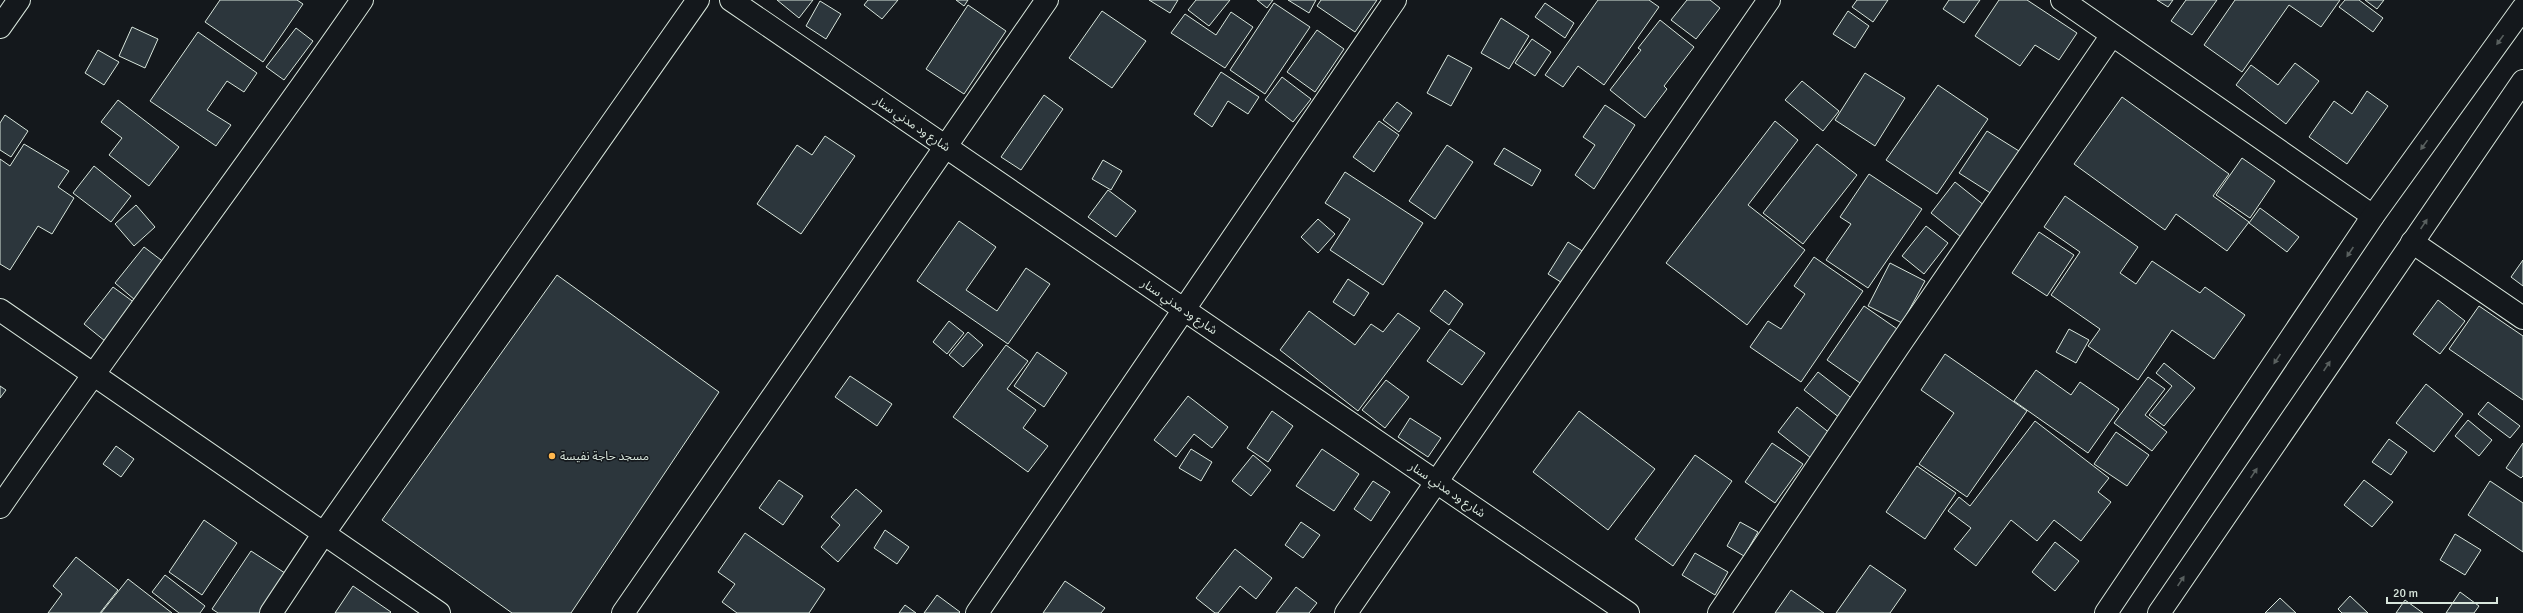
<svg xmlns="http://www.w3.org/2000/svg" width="2523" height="613" viewBox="0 0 2523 613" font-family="Signika,'Noto Sans Arabic',sans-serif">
	<rect width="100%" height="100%" fill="#14181c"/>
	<path fill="#2c363c" stroke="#d8e6dc" d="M 220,0 L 297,0 L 303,4 L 263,62 L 205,22 Z
		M 777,0 L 813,0 L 799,18 Z
		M 868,0 L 898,0 L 882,19 L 864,5 Z
		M 956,0 L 968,0 L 964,6 Z
		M 1149,0 L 1178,0 L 1170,13 Z
		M 1196,0 L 1230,0 L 1209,26 L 1188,10 Z
		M 1257,0 L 1273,0 L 1267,8 Z
		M 1288,0 L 1316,0 L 1309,13 Z
		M 1321,0 L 1377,0 L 1355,32 L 1317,6 Z
		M 1598,0 L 1649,0 L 1659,7 L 1604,85 L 1578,66 L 1563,87 L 1545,75 Z
		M 1687,0 L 1710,0 L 1720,8 L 1696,39 L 1671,20 Z
		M 1857,0 L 1888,0 L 1873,22 L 1852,7 Z
		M 1949,0 L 1980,0 L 1964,23 L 1943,9 Z
		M 1999,0 L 2027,0 L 2077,33 L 2059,60 L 2035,45 L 2020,66 L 1975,36 Z
		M 2157,0 L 2173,0 L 2168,7 Z
		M 2186,0 L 2217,0 L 2192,35 L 2171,21 Z
		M 2235,0 L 2340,0 L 2321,27 L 2289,5 L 2242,72 L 2204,45 Z
		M 2345,0 L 2359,0 L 2383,18 L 2373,32 L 2339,7 Z
		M 2365,0 L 2384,0 L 2377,9 Z
		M 820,1 L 841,14 L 826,39 L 806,26 Z
		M 1274,3 L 1310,27 L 1265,94 L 1230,70 Z
		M 1545,3 L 1574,23 L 1565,38 L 1535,17 Z
		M 968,5 L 1006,31 L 964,94 L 926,69 Z
		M 1102,11 L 1146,41 L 1112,88 L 1069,58 Z
		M 1848,11 L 1869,26 L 1855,48 L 1833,34 Z
		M 1231,12 L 1253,27 L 1225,68 L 1171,33 L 1185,14 L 1216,35 Z
		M 1501,18 L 1529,36 L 1509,69 L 1481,53 Z
		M 1660,20 L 1694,47 L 1664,86 L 1667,89 L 1645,118 L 1610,90 L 1641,50 L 1638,48 Z
		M 132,27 L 158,39 L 145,68 L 119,56 Z
		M 296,28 L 313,41 L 284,80 L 266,67 Z
		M 1317,30 L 1344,49 L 1315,92 L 1287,72 Z
		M 198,32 L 257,73 L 244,92 L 227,81 L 207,110 L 231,125 L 216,146 L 150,101 Z
		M 1532,39 L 1551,52 L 1535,76 L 1515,63 Z
		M 98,50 L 119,62 L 104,85 L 85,73 Z
		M 1448,55 L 1472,68 L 1451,106 L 1427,93 Z
		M 2295,63 L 2319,81 L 2286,124 L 2236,85 L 2251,65 L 2278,85 Z
		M 1221,72 L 1259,97 L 1248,114 L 1228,101 L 1212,127 L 1194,114 Z
		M 1865,73 L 1905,98 L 1875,146 L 1835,120 Z
		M 1282,77 L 1311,99 L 1293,122 L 1265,100 Z
		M 1802,81 L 1839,111 L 1823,131 L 1785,100 Z
		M 1938,85 L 1988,119 L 1937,194 L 1886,160 Z
		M 2367,91 L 2388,106 L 2347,164 L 2309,137 L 2334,101 L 2352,114 Z
		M 1044,95 L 1063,109 L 1021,170 L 1001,157 Z
		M 2122,97 L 2229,174 L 2213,196 L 2249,222 L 2227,251 L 2176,214 L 2165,230 L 2074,164 Z
		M 118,100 L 179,147 L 149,186 L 109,155 L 122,138 L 101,122 Z
		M 1397,102 L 1412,113 L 1399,132 L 1383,120 Z
		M 1605,105 L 1635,125 L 1594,189 L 1575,175 L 1595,145 L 1583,137 Z
		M 5,115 L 28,131 L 11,157 L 0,150 L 0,123 Z
		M 1379,121 L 1399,135 L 1374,172 L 1353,157 Z
		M 1775,121 L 1798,140 L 1748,205 L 1805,250 L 1747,325 L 1666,263 Z
		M 1987,131 L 2019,151 L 1992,194 L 1959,173 Z
		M 825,136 L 855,156 L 801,234 L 757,204 L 797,145 L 812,155 Z
		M 24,144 L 69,171 L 58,187 L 74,198 L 52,234 L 38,226 L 10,270 L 0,264 L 0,159 L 10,166 Z
		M 1817,144 L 1857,175 L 1803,244 L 1763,213 Z
		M 1447,145 L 1473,162 L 1435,219 L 1409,201 Z
		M 1504,148 L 1541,170 L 1532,186 L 1494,164 Z
		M 2242,158 L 2275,181 L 2250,218 L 2216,195 Z
		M 1103,160 L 1122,171 L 1111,190 L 1092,179 Z
		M 94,166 L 131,196 L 111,222 L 73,193 Z
		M 1345,172 L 1423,223 L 1383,285 L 1330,250 L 1350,219 L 1325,203 Z
		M 1869,174 L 1922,209 L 1868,288 L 1826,260 L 1851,224 L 1840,217 Z
		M 1955,182 L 1985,206 L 1961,237 L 1931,213 Z
		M 1108,190 L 1136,211 L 1116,237 L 1088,217 Z
		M 2065,196 L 2138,247 L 2120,273 L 2136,284 L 2152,261 L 2200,293 L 2205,287 L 2245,315 L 2214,359 L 2172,330 L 2138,380 L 2088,346 L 2100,329 L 2051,295 L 2080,252 L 2044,227 Z
		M 136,205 L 155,227 L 134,246 L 115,224 Z
		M 2260,208 L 2299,237 L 2287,252 L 2249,223 Z
		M 1318,219 L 1335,234 L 1318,253 L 1301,237 Z
		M 959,221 L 996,247 L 966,290 L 997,311 L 1026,268 L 1050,284 L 1008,344 L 917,281 Z
		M 1926,226 L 1948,243 L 1924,274 L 1902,256 Z
		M 2039,232 L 2074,255 L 2047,296 L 2012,273 Z
		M 1568,242 L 1584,252 L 1564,284 L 1548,274 Z
		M 144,247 L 165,263 L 135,300 L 115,283 Z
		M 1814,257 L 1863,291 L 1801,382 L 1750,347 L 1768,321 L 1781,329 L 1805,294 L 1794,286 Z
		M 2523,260 L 2523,286 L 2511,277 Z
		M 1890,263 L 1925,281 L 1902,323 L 1868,306 Z
		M 557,275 L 719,392 L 571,613 L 512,613 L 382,520 Z
		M 1348,279 L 1369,293 L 1354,316 L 1333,302 Z
		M 113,287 L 135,303 L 105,341 L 84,324 Z
		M 1445,290 L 1463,304 L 1449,325 L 1430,311 Z
		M 2438,300 L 2465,321 L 2440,354 L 2413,334 Z
		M 1864,306 L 1900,331 L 1863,385 L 1827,360 Z
		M 2479,306 L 2523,336 L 2523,400 L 2449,349 Z
		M 1309,311 L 1355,345 L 1371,324 L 1383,332 L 1398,313 L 1420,328 L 1358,411 L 1280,350 Z
		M 949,321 L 964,333 L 947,354 L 933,342 Z
		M 1450,329 L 1485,353 L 1462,385 L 1427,361 Z
		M 2069,329 L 2089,340 L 2076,363 L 2056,352 Z
		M 968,332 L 983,345 L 963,367 L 949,355 Z
		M 1006,345 L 1028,361 L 1007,389 L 1036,410 L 1023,428 L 1048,446 L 1028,472 L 953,417 Z
		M 1037,352 L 1067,373 L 1044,407 L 1014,386 Z
		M 1945,354 L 2027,411 L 1967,497 L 1919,464 L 1954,413 L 1921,390 Z
		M 2164,363 L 2195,388 L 2164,426 L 2149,415 L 2172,386 L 2156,373 Z
		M 2036,370 L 2071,395 L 2080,382 L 2119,409 L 2088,453 L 2014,401 Z
		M 1818,372 L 1854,400 L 1840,418 L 1804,390 Z
		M 850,376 L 892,404 L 877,426 L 835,397 Z
		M 2148,377 L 2165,389 L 2145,415 L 2167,432 L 2152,451 L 2114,423 Z
		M 1386,380 L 1409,397 L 1385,428 L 1362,410 Z
		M 2426,384 L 2463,414 L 2434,452 L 2396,423 Z
		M 0,386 L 6,390 L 0,398 Z
		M 1188,396 L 1228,427 L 1212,448 L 1194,434 L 1176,457 L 1154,440 Z
		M 2488,402 L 2520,426 L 2510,438 L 2478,414 Z
		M 1797,407 L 1831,434 L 1811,458 L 1778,432 Z
		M 1272,411 L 1293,426 L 1268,462 L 1247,448 Z
		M 1579,411 L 1655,469 L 1608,530 L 1533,472 Z
		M 1410,418 L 1441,438 L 1428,457 L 1398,437 Z
		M 2468,420 L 2492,440 L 2479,456 L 2455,436 Z
		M 2035,421 L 2109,478 L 2098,492 L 2111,502 L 2081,541 L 2054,520 L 2037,541 L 2011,520 L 1976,566 L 1954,549 L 1971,528 L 1948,511 L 1959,497 L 1970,506 Z
		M 2116,432 L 2149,455 L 2127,486 L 2094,464 Z
		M 2389,439 L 2407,452 L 2391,475 L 2372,462 Z
		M 1772,443 L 1803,464 L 1775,503 L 1745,482 Z
		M 2523,443 L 2523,476 L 2521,478 L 2506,468 Z
		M 116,446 L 134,459 L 121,477 L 103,464 Z
		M 1191,449 L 1212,462 L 1201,481 L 1179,468 Z
		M 1322,449 L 1359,474 L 1334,511 L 1296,486 Z
		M 1253,455 L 1271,470 L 1251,496 L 1232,481 Z
		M 1695,455 L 1732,481 L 1673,566 L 1635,539 Z
		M 1917,466 L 1956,493 L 1925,539 L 1886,512 Z
		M 779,480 L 803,496 L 783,525 L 759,508 Z
		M 2364,480 L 2393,502 L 2372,527 L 2344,505 Z
		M 1373,481 L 1390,492 L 1371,521 L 1354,509 Z
		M 2490,481 L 2523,503 L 2523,552 L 2468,515 Z
		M 856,489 L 882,511 L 838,562 L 821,547 L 840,525 L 831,517 Z
		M 204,520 L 237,543 L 202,595 L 169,572 Z
		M 1301,522 L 1320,535 L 1303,558 L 1285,545 Z
		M 1740,522 L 1758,532 L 1744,556 L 1727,546 Z
		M 885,530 L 909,547 L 897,564 L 874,548 Z
		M 745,533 L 825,589 L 809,613 L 737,613 L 722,602 L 735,584 L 718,572 Z
		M 2455,534 L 2481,550 L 2465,575 L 2440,560 Z
		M 2055,542 L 2079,561 L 2055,591 L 2032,572 Z
		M 1235,549 L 1272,578 L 1256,599 L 1240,586 L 1218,613 L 1215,613 L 1196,598 Z
		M 251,551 L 291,577 L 266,613 L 218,613 L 212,609 Z
		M 1695,553 L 1728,572 L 1715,595 L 1682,575 Z
		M 76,557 L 118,590 L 100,613 L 48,613 L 62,594 L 53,586 Z
		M 1870,565 L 1906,590 L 1890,613 L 1836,613 Z
		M 165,575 L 205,606 L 200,613 L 179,613 L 152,592 Z
		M 128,579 L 172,613 L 101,613 Z
		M 1065,581 L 1105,608 L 1101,613 L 1043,613 Z
		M 353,586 L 391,612 L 390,613 L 335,613 Z
		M 1296,587 L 1317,603 L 1309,613 L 1276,613 Z
		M 1791,590 L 1824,613 L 1775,613 Z
		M 2460,592 L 2479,606 L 2474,613 L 2446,613 Z
		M 937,595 L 960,612 L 959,613 L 924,613 Z
		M 2350,596 L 2368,613 L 2342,613 L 2338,609 Z
		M 2280,598 L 2296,613 L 2265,613 Z
		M 2405,600 L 2423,613 L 2396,613 Z
		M 905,605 L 916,613 L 899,613 Z"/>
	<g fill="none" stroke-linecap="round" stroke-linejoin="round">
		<g stroke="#d8e6dc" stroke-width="24">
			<path id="minor" d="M 731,0 L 1628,613
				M 2062,0 L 2373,216
				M 0,27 L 19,0
				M 2412,242 L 2523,318
				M 0,310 L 439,613
				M 0,507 C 118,336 244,171 362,0
				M 271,613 L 324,533 L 698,0
				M 623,613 L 1047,0
				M 977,613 L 1395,0
				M 1719,613 L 1898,347 L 2112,35"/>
		</g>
		<g stroke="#d8e6dc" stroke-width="24">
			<path id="tertiary" d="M 1346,613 L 1769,0
				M 2106,613 L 2373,216 L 2523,8
				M 2159,613 L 2523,81"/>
		</g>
		<use href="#minor" stroke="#14181c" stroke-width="22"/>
		<use href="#tertiary" stroke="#14181c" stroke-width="22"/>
	</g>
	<defs><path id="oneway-solid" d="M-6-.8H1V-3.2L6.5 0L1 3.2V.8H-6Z"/></defs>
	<g fill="#59605f">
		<use href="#oneway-solid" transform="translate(2500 40) rotate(126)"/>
		<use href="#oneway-solid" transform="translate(2424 145) rotate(126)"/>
		<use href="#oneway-solid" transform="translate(2424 224) rotate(-56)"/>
		<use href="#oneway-solid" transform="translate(2350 252) rotate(124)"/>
		<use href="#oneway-solid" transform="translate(2277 359) rotate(124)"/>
		<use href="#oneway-solid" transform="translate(2327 366) rotate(-56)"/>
		<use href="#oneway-solid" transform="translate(2254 473) rotate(-56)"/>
		<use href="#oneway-solid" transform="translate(2181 581) rotate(-56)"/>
	</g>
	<circle fill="#ffb74d" stroke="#14181c" stroke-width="1.5" cx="552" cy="456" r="4"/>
	<g text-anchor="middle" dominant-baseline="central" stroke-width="3" stroke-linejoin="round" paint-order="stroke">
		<g font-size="12" fill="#d8e6dc" stroke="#14181c">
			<text transform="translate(912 124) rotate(34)">شارع ود مدني سنار</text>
			<text transform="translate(1179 307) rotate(34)">شارع ود مدني سنار</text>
			<text transform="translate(1447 490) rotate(34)">شارع ود مدني سنار</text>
		</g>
		<g font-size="12" fill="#d8e6dc" stroke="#14181c" text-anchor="start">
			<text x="560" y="456">مسجد حاجة نفيسة</text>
		</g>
	</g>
	<path d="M2387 597v6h110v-6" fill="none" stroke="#d8e6dc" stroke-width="2"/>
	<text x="2393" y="597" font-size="12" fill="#d8e6dc" stroke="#14181c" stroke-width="3" paint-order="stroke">20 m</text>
</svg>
